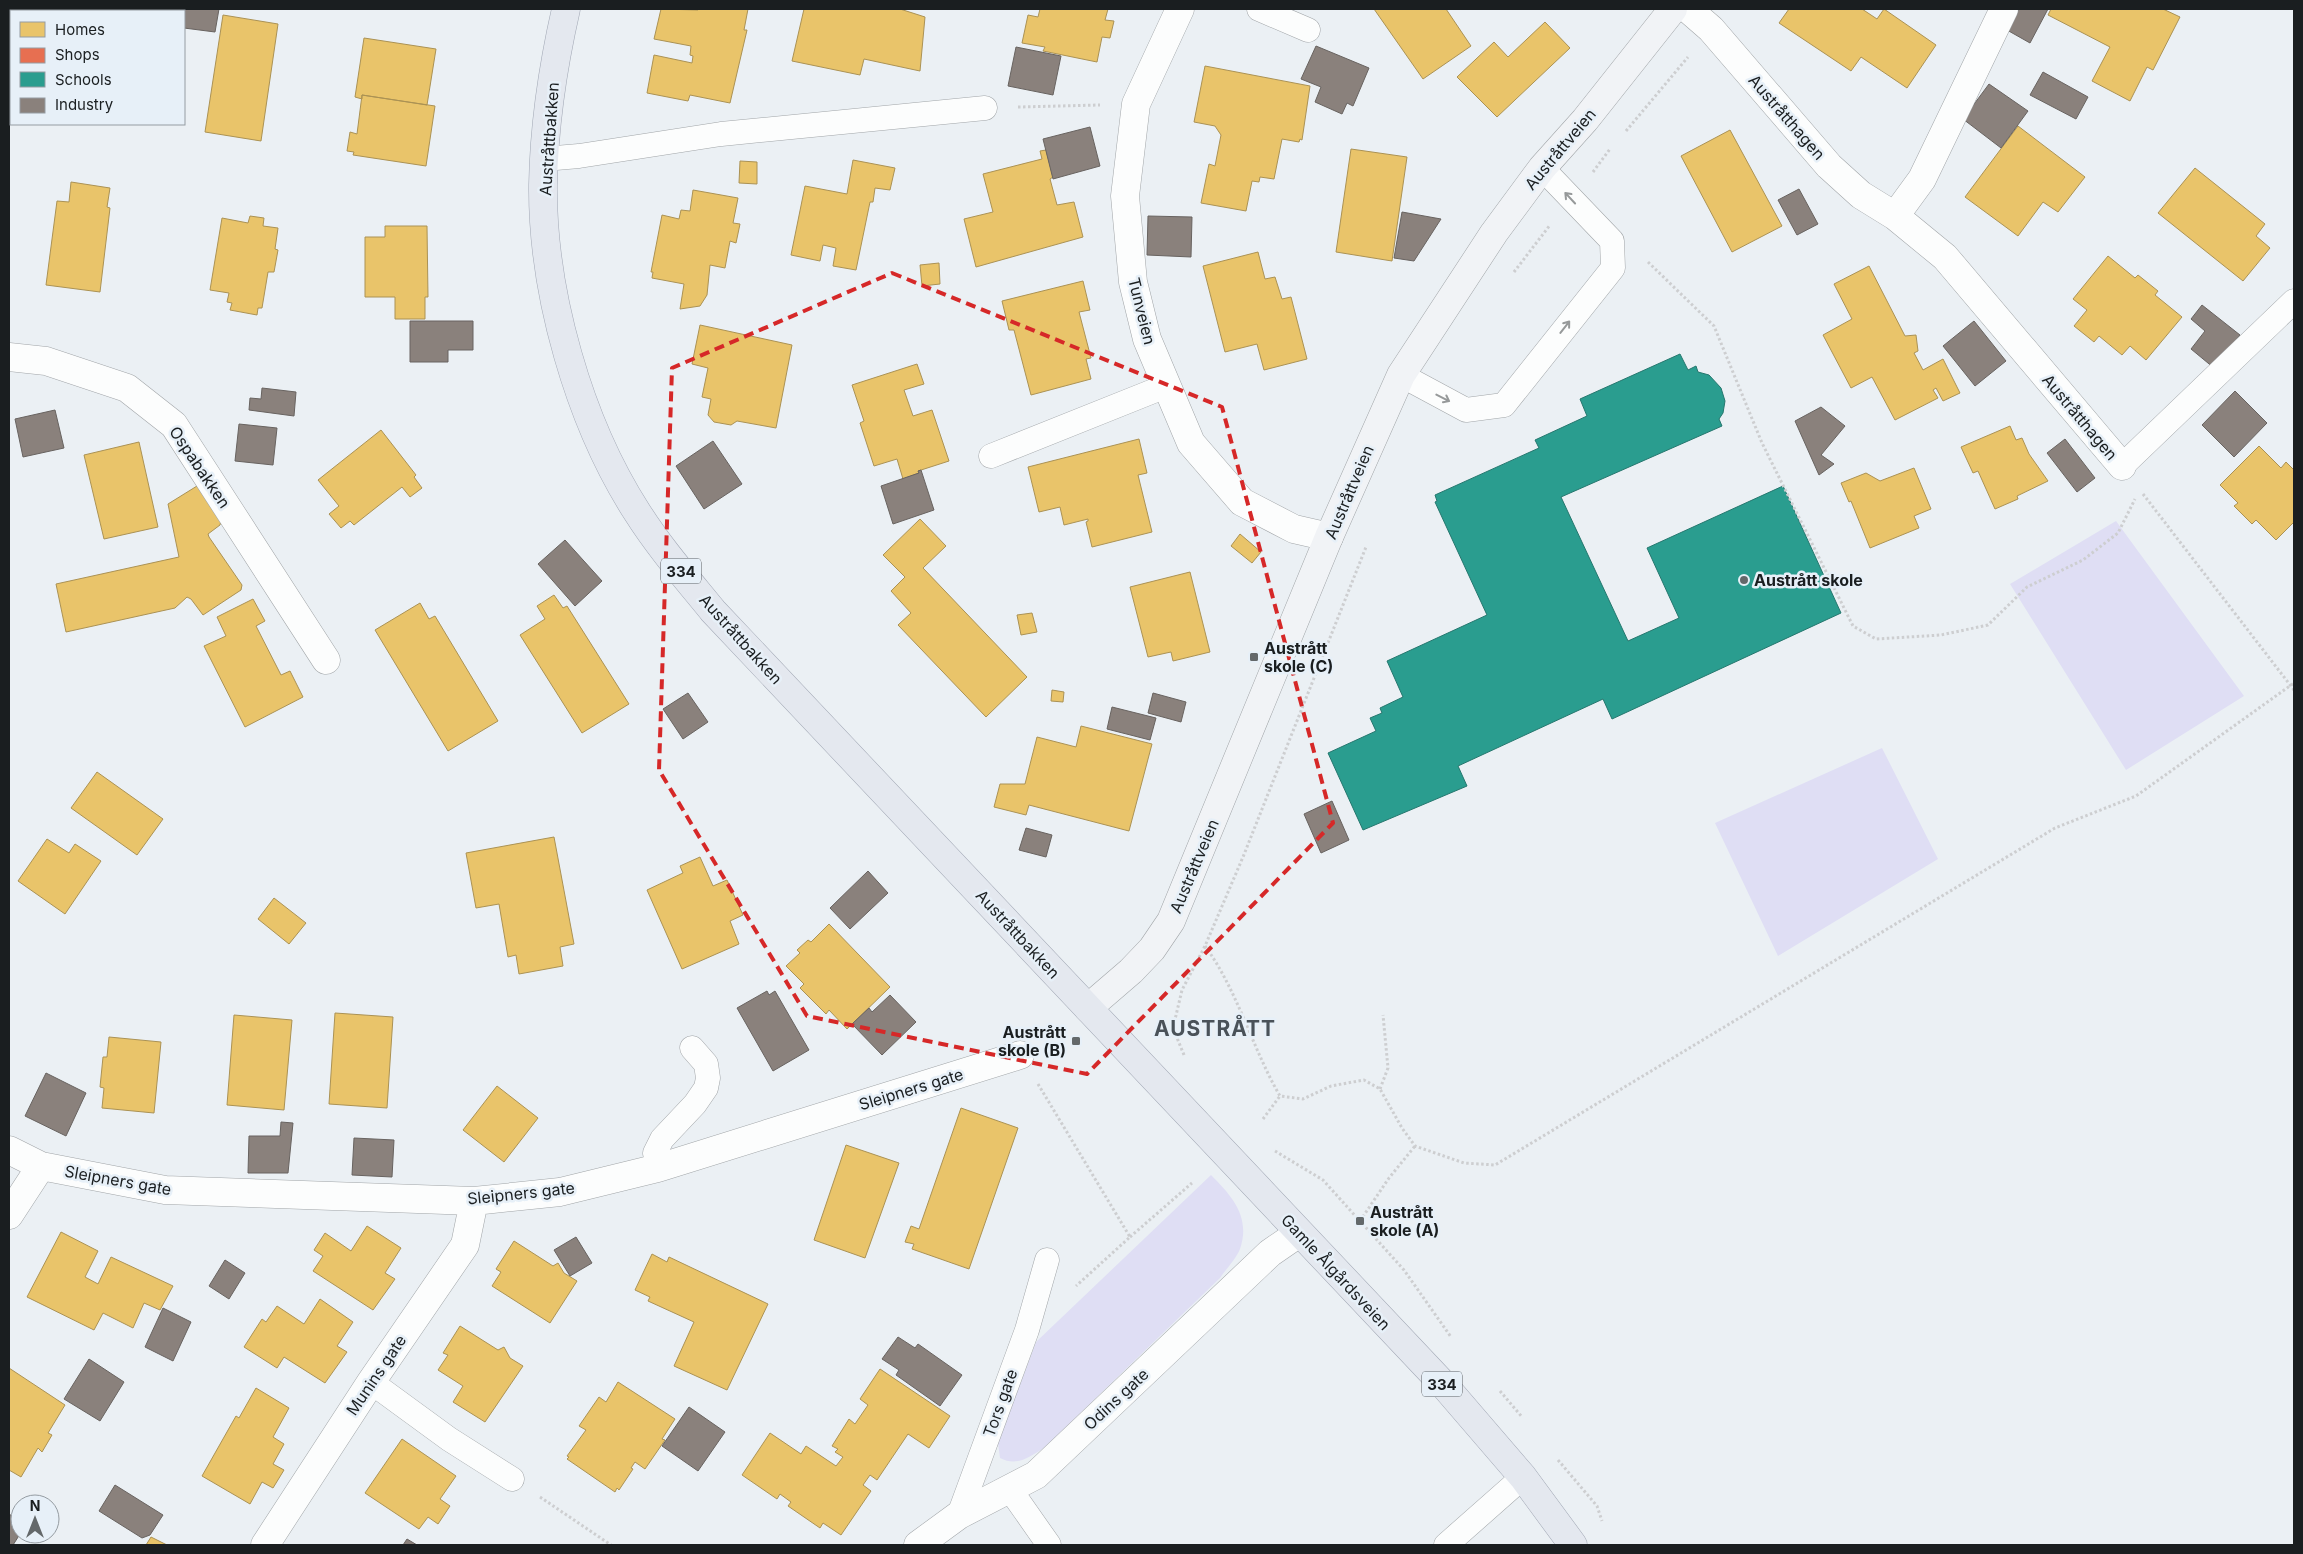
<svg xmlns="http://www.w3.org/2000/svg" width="2303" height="1554" viewBox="0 0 2303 1554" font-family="Inter,sans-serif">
	<rect width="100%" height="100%" fill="#ebf0f4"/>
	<path fill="#dfdef4" d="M 2116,521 L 2244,696 L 2126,770 L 2010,584 Z
		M 1882,748 L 1938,859 L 1778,956 L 1715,823 Z
		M 1211,1175 C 1232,1196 1251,1217 1240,1249 C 1236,1259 1226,1269 1220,1278 L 1044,1448 C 1029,1457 1017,1467 1000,1458 L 998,1443 L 1036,1342 Z"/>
	<path fill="#e9c46a" stroke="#ab9254" d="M 661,9 L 698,10 L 698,9 L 748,9 L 744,30 L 747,30 L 730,103 L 690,95 L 688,101 L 647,93 L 654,55 L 692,63 L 693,56 L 690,55 L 691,46 L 654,39 Z
		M 804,9 L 900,9 L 925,17 L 920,71 L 864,59 L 860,75 L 792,61 Z
		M 1040,9 L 1108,9 L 1105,20 L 1114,21 L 1110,38 L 1102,37 L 1097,62 L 1043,51 L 1045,47 L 1022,43 L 1028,15 L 1038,17 Z
		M 1374,9 L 1446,9 L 1471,46 L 1423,79 Z
		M 1789,9 L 1862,9 L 1877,19 L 1884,9 L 1936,45 L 1907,88 L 1861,57 L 1851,71 L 1779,23 Z
		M 2051,9 L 2163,9 L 2180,17 L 2153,70 L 2147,67 L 2130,101 L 2092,81 L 2110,47 L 2048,15 Z
		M 223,15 L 278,24 L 261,141 L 205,132 Z
		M 1545,22 L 1570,48 L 1497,117 L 1457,77 L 1494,42 L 1508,57 Z
		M 364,38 L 436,49 L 427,105 L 362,95 L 362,99 L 355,97 Z
		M 1205,66 L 1310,86 L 1302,140 L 1300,139 L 1299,142 L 1282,139 L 1274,179 L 1260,177 L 1259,182 L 1252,181 L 1246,211 L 1201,203 L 1209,164 L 1215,166 L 1221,135 L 1215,126 L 1194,122 Z
		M 362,95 L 435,106 L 426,166 L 353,155 L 354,152 L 347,151 L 350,132 L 357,134 Z
		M 2018,126 L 2085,177 L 2058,212 L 2043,202 L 2018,236 L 1965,197 Z
		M 1730,130 L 1782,226 L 1732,252 L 1681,156 Z
		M 1351,149 L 1407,157 L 1392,261 L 1336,252 Z
		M 1046,150 L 1053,177 L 1050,179 L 1057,205 L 1074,202 L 1083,237 L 976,267 L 964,219 L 993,212 L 983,174 L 1042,159 L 1040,151 Z
		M 853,160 L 895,168 L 890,190 L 875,188 L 873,202 L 870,202 L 856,270 L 833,266 L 836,248 L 823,245 L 820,261 L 791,255 L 805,186 L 847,194 Z
		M 740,161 L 757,162 L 757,184 L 739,183 Z
		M 2195,168 L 2265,224 L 2256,236 L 2270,248 L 2243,281 L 2158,213 Z
		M 71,182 L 110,188 L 107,207 L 110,208 L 100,292 L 46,285 L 57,201 L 69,202 Z
		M 693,190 L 738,198 L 733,223 L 740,224 L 736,243 L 730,241 L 725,268 L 710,265 L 707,295 L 700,306 L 680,309 L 684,284 L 652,278 L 653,272 L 651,272 L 662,215 L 679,219 L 681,210 L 690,211 Z
		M 250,216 L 264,218 L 263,226 L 278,228 L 275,249 L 278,250 L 274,272 L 268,272 L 262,308 L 258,308 L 257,315 L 230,310 L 232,303 L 227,302 L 229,293 L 210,290 L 222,218 L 248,223 Z
		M 385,226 L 427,226 L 428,297 L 425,297 L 425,319 L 395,319 L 395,297 L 365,297 L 365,237 L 385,237 Z
		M 1258,252 L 1265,279 L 1275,277 L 1282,299 L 1291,297 L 1307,359 L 1264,370 L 1257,344 L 1225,352 L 1203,266 Z
		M 2108,256 L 2135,278 L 2138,275 L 2158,291 L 2155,295 L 2182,317 L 2146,360 L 2130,346 L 2122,355 L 2099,336 L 2094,342 L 2074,326 L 2087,310 L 2073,299 Z
		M 939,263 L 940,284 L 922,286 L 920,265 Z
		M 1869,266 L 1905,336 L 1916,335 L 1918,351 L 1914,353 L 1923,370 L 1943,359 L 1960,393 L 1943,401 L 1936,388 L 1933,390 L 1938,398 L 1895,420 L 1872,377 L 1851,388 L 1823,335 L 1852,319 L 1834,284 Z
		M 1083,281 L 1090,310 L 1079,312 L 1091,358 L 1086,359 L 1091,379 L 1031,395 L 1014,330 L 1009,330 L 1002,301 Z
		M 700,325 L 792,345 L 776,428 L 737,421 L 731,425 L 714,422 L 708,415 L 711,399 L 702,397 L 708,368 L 692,364 Z
		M 917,364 L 924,384 L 904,390 L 913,416 L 932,410 L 949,461 L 918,471 L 919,473 L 903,479 L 897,459 L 874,466 L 860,423 L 864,421 L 852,385 Z
		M 2010,426 L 2016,440 L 2022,438 L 2029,454 L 2048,481 L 2017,496 L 2018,499 L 1995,509 L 1978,471 L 1973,473 L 1961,447 Z
		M 381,430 L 416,475 L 414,477 L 422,488 L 410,497 L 402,487 L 354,525 L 350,521 L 341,528 L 329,514 L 339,506 L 318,480 Z
		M 1139,439 L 1147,473 L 1138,475 L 1152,532 L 1092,547 L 1086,522 L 1088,521 L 1088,519 L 1064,525 L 1060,507 L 1039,512 L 1028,467 Z
		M 139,442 L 158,527 L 104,539 L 84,455 Z
		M 2259,446 L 2281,468 L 2286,462 L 2294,470 L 2294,522 L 2276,540 L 2256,520 L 2252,524 L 2234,506 L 2238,503 L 2220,485 Z
		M 1914,468 L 1931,509 L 1914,516 L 1919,528 L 1870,548 L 1851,501 L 1849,502 L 1841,483 L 1866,473 L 1880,481 Z
		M 197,486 L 221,521 L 220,525 L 208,534 L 209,537 L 242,585 L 241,590 L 203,615 L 191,599 L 187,597 L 175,608 L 66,632 L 56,584 L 179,557 L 168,504 Z
		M 920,519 L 946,546 L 923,568 L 1027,677 L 986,717 L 898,625 L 911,613 L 891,591 L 905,577 L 883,555 Z
		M 1240,534 L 1261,552 L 1252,563 L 1231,546 Z
		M 1190,572 L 1210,652 L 1173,661 L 1171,652 L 1148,657 L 1130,587 Z
		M 554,595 L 563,608 L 567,606 L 629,704 L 582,733 L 520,635 L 545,619 L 537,606 Z
		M 253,599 L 265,621 L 256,626 L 281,675 L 290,671 L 303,697 L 245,727 L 204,646 L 226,636 L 217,617 Z
		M 420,603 L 429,619 L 435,616 L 498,721 L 448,751 L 375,630 Z
		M 1032,613 L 1037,632 L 1021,635 L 1017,615 Z
		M 1052,690 L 1064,692 L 1063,702 L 1051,701 Z
		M 1081,726 L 1152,744 L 1129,831 L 1029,805 L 1026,815 L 994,807 L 1000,784 L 1025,784 L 1037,737 L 1076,747 Z
		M 97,772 L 163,819 L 137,855 L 71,808 Z
		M 554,837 L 574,944 L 560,947 L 563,966 L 519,974 L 516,955 L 508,957 L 499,904 L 476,908 L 466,853 Z
		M 47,839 L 69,853 L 75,844 L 101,861 L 65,914 L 18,881 Z
		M 700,857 L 713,886 L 727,880 L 743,915 L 730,921 L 739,944 L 682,969 L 647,890 L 683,873 L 680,866 Z
		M 274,898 L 306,923 L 289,944 L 258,919 Z
		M 829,924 L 890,987 L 847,1029 L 829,1010 L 826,1014 L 800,988 L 804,984 L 786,966 L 800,953 L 797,950 L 808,940 L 811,942 Z
		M 335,1013 L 393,1017 L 387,1108 L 329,1104 Z
		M 234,1015 L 292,1020 L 284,1110 L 227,1105 Z
		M 109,1037 L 161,1042 L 154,1113 L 102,1108 L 104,1088 L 100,1087 L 103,1057 L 107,1057 Z
		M 497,1086 L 538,1118 L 504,1162 L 463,1130 Z
		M 961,1108 L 1018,1128 L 969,1269 L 912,1249 L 914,1244 L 905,1242 L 911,1226 L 919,1229 Z
		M 846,1145 L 899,1163 L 865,1258 L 814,1240 Z
		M 367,1226 L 401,1248 L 385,1273 L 395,1279 L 373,1310 L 313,1271 L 323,1256 L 314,1250 L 325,1233 L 351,1251 Z
		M 61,1232 L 98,1251 L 85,1277 L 98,1284 L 111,1257 L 173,1286 L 160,1310 L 144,1303 L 133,1328 L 103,1313 L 94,1330 L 27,1297 Z
		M 514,1241 L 553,1266 L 558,1263 L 564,1273 L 577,1281 L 550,1323 L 492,1286 L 501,1272 L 496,1269 Z
		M 652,1254 L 667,1262 L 669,1257 L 768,1304 L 727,1390 L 674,1366 L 694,1322 L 648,1301 L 650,1297 L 635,1290 Z
		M 320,1299 L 353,1322 L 337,1346 L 347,1352 L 325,1383 L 284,1357 L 277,1368 L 244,1347 L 262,1319 L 266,1322 L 277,1306 L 304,1324 Z
		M 460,1326 L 498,1350 L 504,1347 L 510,1358 L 523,1366 L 485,1422 L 453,1402 L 463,1386 L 438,1370 L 448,1355 L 443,1353 Z
		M 9,1368 L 65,1405 L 48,1433 L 52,1435 L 42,1452 L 38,1448 L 21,1477 L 9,1470 Z
		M 880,1369 L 950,1416 L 929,1448 L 908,1434 L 877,1480 L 870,1475 L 863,1485 L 871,1491 L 841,1535 L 823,1523 L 820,1528 L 788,1506 L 791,1502 L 780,1494 L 777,1499 L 742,1475 L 770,1433 L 801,1454 L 806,1446 L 836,1466 L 843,1457 L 835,1452 L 838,1449 L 832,1446 L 849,1419 L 855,1424 L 868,1405 L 860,1399 Z
		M 618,1382 L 675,1419 L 662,1439 L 665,1440 L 645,1469 L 635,1462 L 631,1468 L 633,1469 L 619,1490 L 617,1488 L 615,1492 L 567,1459 L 569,1457 L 567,1456 L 586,1430 L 579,1426 L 599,1397 L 606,1402 Z
		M 256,1388 L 289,1408 L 273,1437 L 284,1444 L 273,1464 L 284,1470 L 273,1488 L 262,1482 L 250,1504 L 202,1476 L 236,1416 L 239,1418 Z
		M 402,1439 L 456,1476 L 440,1499 L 450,1506 L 438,1524 L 428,1517 L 419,1529 L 365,1493 Z
		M 151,1537 L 167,1545 L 146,1545 Z"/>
	<path fill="#e76f51" stroke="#aa5742" d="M 9,9 L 16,9 L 16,11 L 11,11 L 9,42 Z"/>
	<path fill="#2a9d8f" stroke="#25776e" d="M 1680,354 L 1688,370 L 1696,366 L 1698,372 L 1709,375 L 1721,388 L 1725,401 L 1723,413 L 1719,419 L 1722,426 L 1561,497 L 1628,641 L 1679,618 L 1647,548 L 1783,486 L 1841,613 L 1612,719 L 1603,699 L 1458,766 L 1467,786 L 1363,830 L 1328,753 L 1376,731 L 1370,718 L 1382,713 L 1380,708 L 1403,697 L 1387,661 L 1487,615 L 1435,502 L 1437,501 L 1435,495 L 1539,448 L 1535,440 L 1587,416 L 1580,399 Z"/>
	<path fill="#8a817c" stroke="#686360" d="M 174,9 L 219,9 L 215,32 L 184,28 L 184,11 L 174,11 Z
		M 2019,9 L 2048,9 L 2030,43 L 2007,30 Z
		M 1316,46 L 1369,68 L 1353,106 L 1347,103 L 1342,114 L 1315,102 L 1321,87 L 1301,79 Z
		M 1016,47 L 1061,56 L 1053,95 L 1008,86 Z
		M 2043,72 L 2088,97 L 2076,119 L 2030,95 Z
		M 1989,84 L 2028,111 L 2001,148 L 1963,119 Z
		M 1090,127 L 1100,166 L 1053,179 L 1043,139 Z
		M 1799,189 L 1818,224 L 1797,235 L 1778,200 Z
		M 1402,212 L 1441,219 L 1414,261 L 1394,258 Z
		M 1148,216 L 1192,217 L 1191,257 L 1147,255 Z
		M 2202,305 L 2240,335 L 2214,368 L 2191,349 L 2205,331 L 2191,319 Z
		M 410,321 L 473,321 L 473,350 L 448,350 L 448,362 L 410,362 Z
		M 1974,321 L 2006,361 L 1975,386 L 1943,346 Z
		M 262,388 L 296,392 L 294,416 L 249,410 L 250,398 L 261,399 Z
		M 2235,391 L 2267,423 L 2234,457 L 2202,425 Z
		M 1821,407 L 1845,426 L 1821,455 L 1834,464 L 1819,475 L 1795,421 Z
		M 55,410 L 64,448 L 23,457 L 15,419 Z
		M 239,424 L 277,428 L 273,465 L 235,461 Z
		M 2065,439 L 2095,478 L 2077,492 L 2047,453 Z
		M 713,441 L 742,484 L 704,509 L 676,466 Z
		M 921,470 L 934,510 L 893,524 L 881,486 L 919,473 L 918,471 Z
		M 565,540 L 602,581 L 575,606 L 538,564 Z
		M 688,693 L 708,722 L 683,739 L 663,709 Z
		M 1153,693 L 1186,702 L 1181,722 L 1148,713 Z
		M 1112,707 L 1156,718 L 1150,740 L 1107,729 Z
		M 1332,801 L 1349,840 L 1321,853 L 1304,814 Z
		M 1026,828 L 1052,835 L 1046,857 L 1019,850 Z
		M 868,871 L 888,893 L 850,929 L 830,908 Z
		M 767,991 L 769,995 L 775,991 L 809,1050 L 773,1071 L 737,1008 Z
		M 890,995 L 916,1022 L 882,1055 L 852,1024 L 869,1008 L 872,1012 Z
		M 46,1073 L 86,1093 L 66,1136 L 25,1116 Z
		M 281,1122 L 293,1123 L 288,1173 L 248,1173 L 249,1136 L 280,1136 Z
		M 354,1138 L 394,1140 L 392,1177 L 352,1175 Z
		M 576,1237 L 592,1263 L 570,1276 L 554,1250 Z
		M 225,1260 L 245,1273 L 229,1299 L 209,1286 Z
		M 163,1308 L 191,1322 L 173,1361 L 145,1347 Z
		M 898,1337 L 915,1348 L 918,1344 L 962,1375 L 940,1406 L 896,1375 L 899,1370 L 882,1359 Z
		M 89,1359 L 124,1382 L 100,1421 L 64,1399 Z
		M 689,1407 L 725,1432 L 698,1471 L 662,1446 Z
		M 115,1485 L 163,1515 L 150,1535 L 142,1538 L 99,1511 Z
		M 9,1514 L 20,1521 L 20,1534 L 13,1545 L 9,1545 Z
		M 407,1539 L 417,1545 L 403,1545 Z"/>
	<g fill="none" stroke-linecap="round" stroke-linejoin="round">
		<g stroke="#a1a5a8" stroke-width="25">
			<path id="service" d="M 1259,9 L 1308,30
				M 544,159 L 579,156 L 721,134 L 985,108
				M 1401,375 L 1466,410 L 1504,405 L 1613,268 L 1612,241 L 1542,168
				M 991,456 L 1166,386
				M 2122,466 L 2294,301
				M 658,1168 L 655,1153 L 662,1139 L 695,1104 L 706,1088 L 708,1078 L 706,1064 L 692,1048
				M 371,1382 L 449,1439 L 512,1479
				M 1009,1488 L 1049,1545
				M 959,1515 L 1027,1330 L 1047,1260
				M 1446,1545 L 1523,1477"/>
		</g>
		<g stroke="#a1a5a8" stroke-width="29">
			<path id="minor" d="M 1180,9 L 1136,104 L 1125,196 L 1133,282 L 1147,339 L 1191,443 L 1242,502 L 1294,529 L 1329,537
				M 1688,9 L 1711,29 L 1829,166 L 1861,195 L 1895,216 L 1945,257 L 2122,466
				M 1895,216 L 1922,179 L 2004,9
				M 9,357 L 46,361 L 127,388 L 174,425 L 326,660
				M 9,1150 L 41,1166 L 165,1190 L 474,1201 L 560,1192 L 658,1168 L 1020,1055
				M 9,1215 L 41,1166
				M 265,1545 L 371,1382 L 465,1245 L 474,1201
				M 918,1545 L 959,1515 L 1036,1475 L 1270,1253 L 1299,1233"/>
		</g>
		<g stroke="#a1a5a8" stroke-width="29">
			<path id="secondary" d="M 1088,1008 L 1131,971 L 1152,949 L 1171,921 L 1329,537 L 1401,375 L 1494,233 L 1542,168 L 1585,120 L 1673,9"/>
		</g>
		<g stroke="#a1a7b4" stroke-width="29">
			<path id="primary" d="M 566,9 C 553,66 544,126 543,185 C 542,292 579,422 637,512 C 659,547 687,579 713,611 L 1443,1384 L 1523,1477 L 1573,1545"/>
		</g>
		<path stroke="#cdced0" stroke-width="3" stroke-dasharray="2.5 2.5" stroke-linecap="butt" d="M 1018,107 L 1100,105
			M 1626,131 L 1688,57
			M 1593,172 L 1610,149
			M 1648,262 L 1714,326 L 1762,443 L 1853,626 L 1876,639 L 1941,635 L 1988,625 L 2027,587 L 2083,560 L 2118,533 L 2135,499
			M 1514,272 L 1550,225
			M 2143,494 L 2294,690
			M 1205,946 C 1238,991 1252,1048 1280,1096 L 1303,1099 L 1331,1086 L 1364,1080 L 1380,1089 L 1402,1128 L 1415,1146 L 1464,1163 L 1495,1165 L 2055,828 L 2136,796 L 2294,683
			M 1184,1055 L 1173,1028 L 1182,990 L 1205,946 L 1243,857 L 1366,547
			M 1038,1084 L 1130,1237 L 1076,1286
			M 1380,1089 L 1388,1068 L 1383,1015
			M 1263,1119 L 1280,1096
			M 1275,1151 L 1323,1180 L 1404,1270 L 1451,1337
			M 1360,1221 L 1389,1178 L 1415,1146
			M 1130,1237 L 1192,1183
			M 1500,1391 L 1522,1417
			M 1558,1460 L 1597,1506 L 1602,1521
			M 540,1497 L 611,1545"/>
		<use href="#service" stroke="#fcfdfd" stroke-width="24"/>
		<use href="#minor" stroke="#fcfdfd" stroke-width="28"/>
		<use href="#secondary" stroke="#f1f3f6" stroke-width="28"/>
		<use href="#primary" stroke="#e4e8ef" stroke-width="28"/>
	</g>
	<defs><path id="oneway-shaft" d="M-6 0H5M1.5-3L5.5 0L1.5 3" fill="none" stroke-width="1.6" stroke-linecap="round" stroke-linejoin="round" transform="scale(1.25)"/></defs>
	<g stroke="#96999a">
		<use href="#oneway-shaft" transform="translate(1570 198) rotate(-133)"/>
		<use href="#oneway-shaft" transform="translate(1565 327) rotate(-52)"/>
		<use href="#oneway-shaft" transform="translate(1443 398) rotate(27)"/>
	</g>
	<path fill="none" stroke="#d62828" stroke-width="4" stroke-dasharray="10 6" stroke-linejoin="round" d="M 892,273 L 1222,407 L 1333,823 L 1087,1074 L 807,1016 L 659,770 L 672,368 Z"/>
	<g fill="#63686a" stroke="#e7f0f8" stroke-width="2">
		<circle cx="1744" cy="580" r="5"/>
		<rect x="1249" y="652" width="10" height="10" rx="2.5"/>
		<rect x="1071" y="1036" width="10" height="10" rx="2.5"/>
		<rect x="1355" y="1216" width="10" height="10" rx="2.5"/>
	</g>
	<g text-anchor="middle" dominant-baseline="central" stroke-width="5" stroke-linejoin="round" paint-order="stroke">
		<g fill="#e7f0f8" stroke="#585d61" stroke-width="1">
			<rect x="661" y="558.5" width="40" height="25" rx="4"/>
			<rect x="1422" y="1371.5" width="40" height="25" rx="4"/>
		</g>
		<g font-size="15" font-weight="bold" fill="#1a1e20">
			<text x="681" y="571">334</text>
			<text x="1442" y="1384">334</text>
		</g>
		<g font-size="16" fill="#1a1e20" stroke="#e7f0f8">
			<text transform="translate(1787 117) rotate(49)">Austråtthagen</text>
			<text transform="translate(549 139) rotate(-86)">Austråttbakken</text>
			<text transform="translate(1560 149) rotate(-50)">Austråttveien</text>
			<text transform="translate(1142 311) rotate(76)">Tunveien</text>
			<text transform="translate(2080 417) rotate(50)">Austråtthagen</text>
			<text transform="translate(200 467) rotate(56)">Ospabakken</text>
			<text transform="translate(1349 492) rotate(-67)">Austråttveien</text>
			<text transform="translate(741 639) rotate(48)">Austråttbakken</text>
			<text transform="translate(1194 866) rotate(-67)">Austråttveien</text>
			<text transform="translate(1018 934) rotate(47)">Austråttbakken</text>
			<text transform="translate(911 1089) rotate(-17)">Sleipners gate</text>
			<text transform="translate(118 1180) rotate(10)">Sleipners gate</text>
			<text transform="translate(521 1193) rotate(-6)">Sleipners gate</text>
			<text transform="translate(1336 1272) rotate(47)">Gamle Ålgårdsveien</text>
			<text transform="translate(376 1375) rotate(-56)">Munins gate</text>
			<text transform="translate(1116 1399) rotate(-43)">Odins gate</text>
			<text transform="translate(1000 1403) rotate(-70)">Tors gate</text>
		</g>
		<g font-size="16" font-weight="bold" fill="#1a1e20" stroke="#e7f0f8" text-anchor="start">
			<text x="1754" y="580">Austrått skole</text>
			<text x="1264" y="648">Austrått<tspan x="1264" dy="18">skole (C)</tspan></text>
			<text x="1066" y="1032" text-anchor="end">Austrått<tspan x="1066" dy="18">skole (B)</tspan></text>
			<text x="1370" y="1212">Austrått<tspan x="1370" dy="18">skole (A)</tspan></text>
		</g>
		<g font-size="21" font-weight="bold" letter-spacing="1" fill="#4a5259" stroke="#e7f0f8">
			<text x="1215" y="1028">AUSTRÅTT</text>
		</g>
	</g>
	<rect width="2303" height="1554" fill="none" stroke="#1a1e20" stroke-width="20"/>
	<rect x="10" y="10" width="175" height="115" fill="#e7f0f8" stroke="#959ca2"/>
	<rect x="20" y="22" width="25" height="15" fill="#e9c46a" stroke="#959ca2"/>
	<text x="55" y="35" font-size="15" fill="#1a1e20">Homes</text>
	<rect x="20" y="48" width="25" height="15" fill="#e76f51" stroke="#959ca2"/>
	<text x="55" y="60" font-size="15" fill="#1a1e20">Shops</text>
	<rect x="20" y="72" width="25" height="15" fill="#2a9d8f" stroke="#959ca2"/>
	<text x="55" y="85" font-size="15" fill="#1a1e20">Schools</text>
	<rect x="20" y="98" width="25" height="15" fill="#8a817c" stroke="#959ca2"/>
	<text x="55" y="110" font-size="15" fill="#1a1e20">Industry</text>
	<g transform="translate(35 1519)"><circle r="24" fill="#e7f0f8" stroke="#959ca2"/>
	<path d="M0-4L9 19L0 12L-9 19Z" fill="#63686a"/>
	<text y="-8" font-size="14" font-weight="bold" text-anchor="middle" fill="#1a1e20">N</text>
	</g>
</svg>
